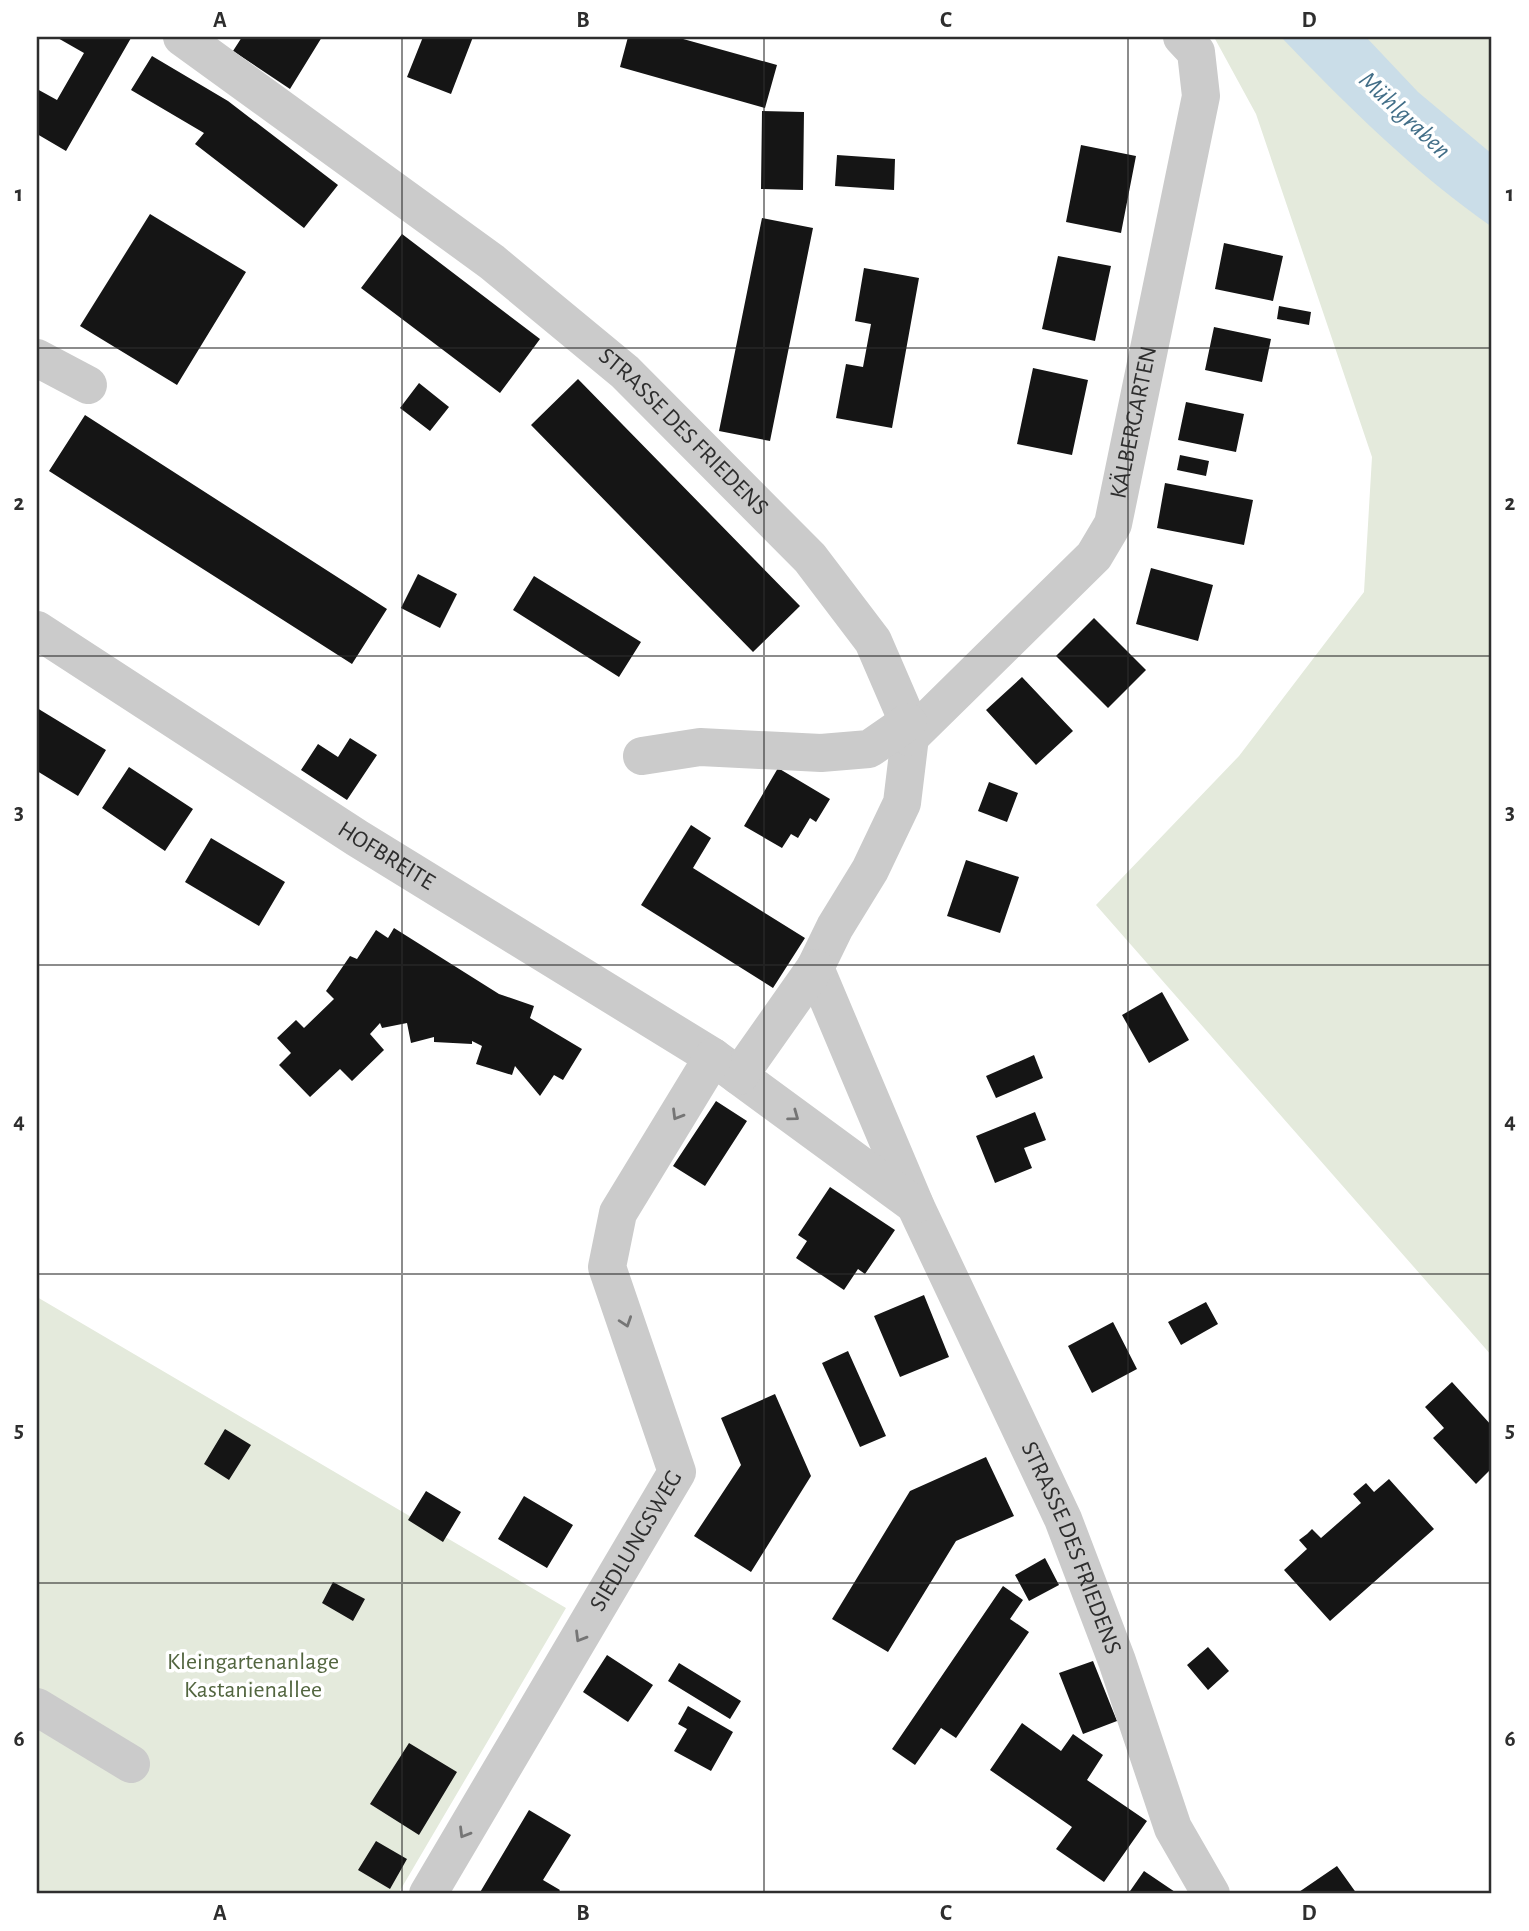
<svg xmlns="http://www.w3.org/2000/svg" width="1529" height="1931" viewBox="0 0 1529 1931" font-family="'Alegreya Sans',sans-serif">
	<rect width="100%" height="100%" fill="#fff"/>
	<path fill="#e4eadc" d="M 1214,37 L 1492,37 L 1492,1356 L 1096,905 L 1239,756 L 1364,592 L 1372,457 L 1256,114 Z
		M 37,1297 L 566,1608 L 398,1894 L 37,1894 Z"/>
	<path fill="#cadde8" d="M 1281,37 L 1366,37 L 1418,92 L 1492,154 L 1492,227 C 1416,174 1345,104 1281,37 Z"/>
	<path fill="#151515" d="M 56,37 L 131,38 L 66,151 L 37,134 L 37,89 L 57,100 L 84,53 Z
		M 242,37 L 322,37 L 290,89 L 233,51 Z
		M 423,37 L 473,37 L 451,94 L 407,77 Z
		M 628,37 L 676,37 L 777,65 L 765,108 L 620,67 Z
		M 152,56 L 228,101 L 338,185 L 304,228 L 195,144 L 204,133 L 131,90 Z
		M 762,111 L 804,112 L 803,190 L 761,189 Z
		M 1081,145 L 1136,156 L 1121,233 L 1066,222 Z
		M 837,155 L 895,159 L 894,190 L 835,186 Z
		M 150,214 L 246,272 L 177,385 L 80,326 Z
		M 762,218 L 813,228 L 770,441 L 719,431 Z
		M 402,234 L 540,339 L 500,393 L 361,288 Z
		M 1224,243 L 1283,256 L 1273,301 L 1215,289 Z
		M 1058,256 L 1111,266 L 1095,341 L 1042,329 Z
		M 864,268 L 919,278 L 892,428 L 836,418 L 846,364 L 863,367 L 871,324 L 855,321 Z
		M 1279,306 L 1311,312 L 1309,325 L 1277,319 Z
		M 1214,327 L 1271,339 L 1262,382 L 1205,370 Z
		M 1033,368 L 1088,380 L 1072,455 L 1017,444 Z
		M 578,379 L 800,606 L 753,652 L 531,425 Z
		M 419,383 L 449,407 L 430,431 L 400,408 Z
		M 1186,402 L 1244,414 L 1236,452 L 1178,440 Z
		M 85,415 L 387,609 L 352,664 L 49,471 Z
		M 1180,455 L 1209,461 L 1206,476 L 1177,470 Z
		M 1165,483 L 1253,500 L 1244,545 L 1157,528 Z
		M 1151,568 L 1213,585 L 1198,641 L 1136,624 Z
		M 418,574 L 457,594 L 440,628 L 401,608 Z
		M 534,576 L 641,642 L 619,677 L 513,610 Z
		M 1094,618 L 1146,670 L 1108,708 L 1056,656 Z
		M 1022,677 L 1073,731 L 1036,765 L 986,710 Z
		M 37,708 L 106,750 L 78,796 L 37,771 Z
		M 350,738 L 377,755 L 347,800 L 301,770 L 318,744 L 338,757 Z
		M 129,767 L 193,809 L 165,851 L 102,808 Z
		M 778,768 L 830,799 L 816,822 L 810,818 L 798,838 L 791,834 L 782,848 L 744,826 Z
		M 989,782 L 1018,793 L 1007,822 L 978,811 Z
		M 691,825 L 711,838 L 693,868 L 805,938 L 773,988 L 641,905 Z
		M 211,838 L 285,882 L 259,926 L 185,882 Z
		M 966,860 L 1019,877 L 1000,933 L 947,916 Z
		M 394,928 L 499,994 L 534,1006 L 530,1018 L 582,1049 L 563,1080 L 554,1075 L 540,1096 L 515,1066 L 512,1075 L 476,1064 L 482,1046 L 472,1041 L 472,1044 L 434,1042 L 434,1037 L 411,1043 L 407,1023 L 382,1028 L 380,1023 L 370,1034 L 384,1050 L 352,1081 L 340,1069 L 310,1097 L 279,1065 L 291,1053 L 277,1038 L 296,1020 L 304,1028 L 334,999 L 326,991 L 350,956 L 357,959 L 376,930 L 388,938 Z
		M 1162,992 L 1189,1040 L 1149,1063 L 1122,1015 Z
		M 1034,1055 L 1043,1078 L 996,1098 L 986,1076 Z
		M 716,1101 L 747,1121 L 705,1186 L 673,1166 Z
		M 1035,1112 L 1046,1140 L 1024,1148 L 1032,1168 L 995,1183 L 976,1136 Z
		M 830,1187 L 895,1230 L 865,1274 L 858,1269 L 844,1290 L 796,1258 L 807,1241 L 798,1235 Z
		M 924,1295 L 949,1357 L 900,1377 L 874,1316 Z
		M 1206,1302 L 1218,1324 L 1181,1345 L 1168,1322 Z
		M 1113,1322 L 1137,1369 L 1092,1393 L 1068,1346 Z
		M 848,1351 L 886,1436 L 860,1447 L 822,1363 Z
		M 1452,1382 L 1492,1426 L 1492,1468 L 1476,1484 L 1433,1438 L 1444,1428 L 1425,1407 Z
		M 775,1394 L 811,1476 L 751,1572 L 694,1536 L 741,1465 L 721,1418 Z
		M 225,1429 L 251,1445 L 229,1480 L 204,1464 Z
		M 986,1457 L 1014,1516 L 956,1541 L 888,1652 L 832,1619 L 910,1491 Z
		M 1389,1479 L 1434,1529 L 1330,1621 L 1284,1570 L 1307,1549 L 1299,1540 L 1307,1534 L 1312,1529 L 1321,1538 L 1361,1503 L 1353,1494 L 1366,1483 L 1374,1492 Z
		M 426,1491 L 461,1512 L 443,1542 L 408,1520 Z
		M 524,1496 L 573,1525 L 547,1568 L 498,1539 Z
		M 1045,1558 L 1059,1585 L 1029,1601 L 1015,1575 Z
		M 333,1582 L 365,1599 L 353,1621 L 322,1603 Z
		M 1003,1586 L 1023,1600 L 1010,1619 L 1029,1632 L 956,1738 L 941,1728 L 915,1765 L 892,1749 Z
		M 1208,1647 L 1229,1671 L 1208,1690 L 1187,1665 Z
		M 607,1655 L 653,1685 L 628,1722 L 583,1692 Z
		M 1093,1661 L 1117,1721 L 1083,1734 L 1059,1673 Z
		M 679,1663 L 741,1701 L 730,1719 L 668,1681 Z
		M 688,1706 L 733,1732 L 711,1771 L 674,1751 L 687,1729 L 678,1724 Z
		M 1022,1723 L 1061,1751 L 1073,1734 L 1103,1755 L 1087,1780 L 1147,1821 L 1104,1882 L 1056,1849 L 1072,1827 L 990,1770 Z
		M 409,1743 L 457,1772 L 419,1835 L 370,1804 Z
		M 529,1810 L 571,1835 L 543,1880 L 560,1890 L 557,1894 L 479,1894 Z
		M 376,1841 L 407,1859 L 390,1889 L 358,1870 Z
		M 1337,1866 L 1357,1894 L 1296,1894 Z
		M 1144,1871 L 1178,1894 L 1128,1894 Z"/>
	<g fill="none" stroke-linecap="round" stroke-linejoin="round">
		<g stroke="#cbcbcb" stroke-width="38">
			<path id="s1" d="M 182,37 L 492,262 L 625,372 L 810,558 L 873,641 L 908,722 L 910,737 L 902,803 L 870,870 L 835,927 L 815,968 L 915,1205 L 1063,1519 L 1117,1661 L 1173,1828 L 1211,1894"/>
			<path d="M 37,358 L 88,385"/>
			<path id="s2" d="M 37,630 L 357,838 L 713,1057 L 915,1205"/>
			<path id="s3" d="M 910,737 L 1094,556 L 1113,524 L 1201,96 L 1196,52 L 1182,37"/>
			<path d="M 642,756 L 700,747 L 821,753 L 869,749 L 908,722"/>
			<path d="M 739,1076 L 815,968"/>
			<path d="M 37,1707 L 131,1764"/>
			<path id="s4" d="M 428,1894 L 677,1472 L 607,1267 L 618,1213 L 713,1057"/>
		</g>
	</g>
	<defs><path id="oneway-chevron" d="M-2-3.5L2.5 0L-2 3.5" fill="none" stroke-width="1.6" stroke-linecap="round" stroke-linejoin="round" transform="scale(1.75)"/></defs>
	<g stroke="#757575">
		<use href="#oneway-chevron" transform="translate(677 1115) rotate(121)"/>
		<use href="#oneway-chevron" transform="translate(794 1116) rotate(36)"/>
		<use href="#oneway-chevron" transform="translate(626 1322) rotate(71)"/>
		<use href="#oneway-chevron" transform="translate(580 1637) rotate(121)"/>
		<use href="#oneway-chevron" transform="translate(464 1833) rotate(121)"/>
	</g>
	<path fill="none" stroke="#2e2e2e" stroke-width="2" stroke-opacity="0.55" d="M 402,37 L 402,1894M 764,37 L 764,1894M 1128,37 L 1128,1894M 37,348 L 1492,348M 37,656 L 1492,656M 37,965 L 1492,965M 37,1274 L 1492,1274M 37,1583 L 1492,1583"/>
	<g text-anchor="middle" dominant-baseline="central" stroke-width="7" stroke-linejoin="round" paint-order="stroke">
		<g font-size="24" fill="#2e2e2e" stroke="#fff">
			<text stroke="none"><textPath href="#s3" startOffset="399">KÄLBERGARTEN</textPath></text>
			<text stroke="none"><textPath href="#s1" startOffset="639">STRASSE DES FRIEDENS</textPath></text>
			<text stroke="none"><textPath href="#s2" startOffset="416">HOFBREITE</textPath></text>
			<text stroke="none"><textPath href="#s4" startOffset="410">SIEDLUNGSWEG</textPath></text>
			<text stroke="none"><textPath href="#s1" startOffset="1913">STRASSE DES FRIEDENS</textPath></text>
		</g>
		<g font-size="24" fill="#52653f" stroke="#fff">
			<text x="253" y="1662">Kleingartenanlage<tspan x="253" dy="28">Kastanienallee</tspan></text>
		</g>
		<g font-size="26" font-style="italic" fill="#436f88" stroke="#fff">
			<text transform="translate(1405 115) rotate(43)">Mühlgraben</text>
		</g>
	</g>
	<rect width="1529" height="1931" fill="none" stroke="#ffffff" stroke-width="77"/>
	<rect x="38" y="38" width="1452" height="1854" fill="none" stroke="#2e2e2e" stroke-width="2.5"/>
	<g font-size="23" text-anchor="middle" font-weight="bold" fill="#2e2e2e">
		<text x="220" y="27">A</text>
		<text x="583" y="27">B</text>
		<text x="946" y="27">C</text>
		<text x="1309" y="27">D</text>
		<text x="19" y="201">1</text>
		<text x="1510" y="201">1</text>
		<text x="19" y="510">2</text>
		<text x="1510" y="510">2</text>
		<text x="19" y="819">3</text>
		<text x="1510" y="819">3</text>
		<text x="19" y="1128">4</text>
		<text x="1510" y="1128">4</text>
		<text x="19" y="1437">5</text>
		<text x="1510" y="1437">5</text>
		<text x="19" y="1746">6</text>
		<text x="1510" y="1746">6</text>
		<text x="220" y="1920">A</text>
		<text x="583" y="1920">B</text>
		<text x="946" y="1920">C</text>
		<text x="1309" y="1920">D</text>
	</g>
</svg>
